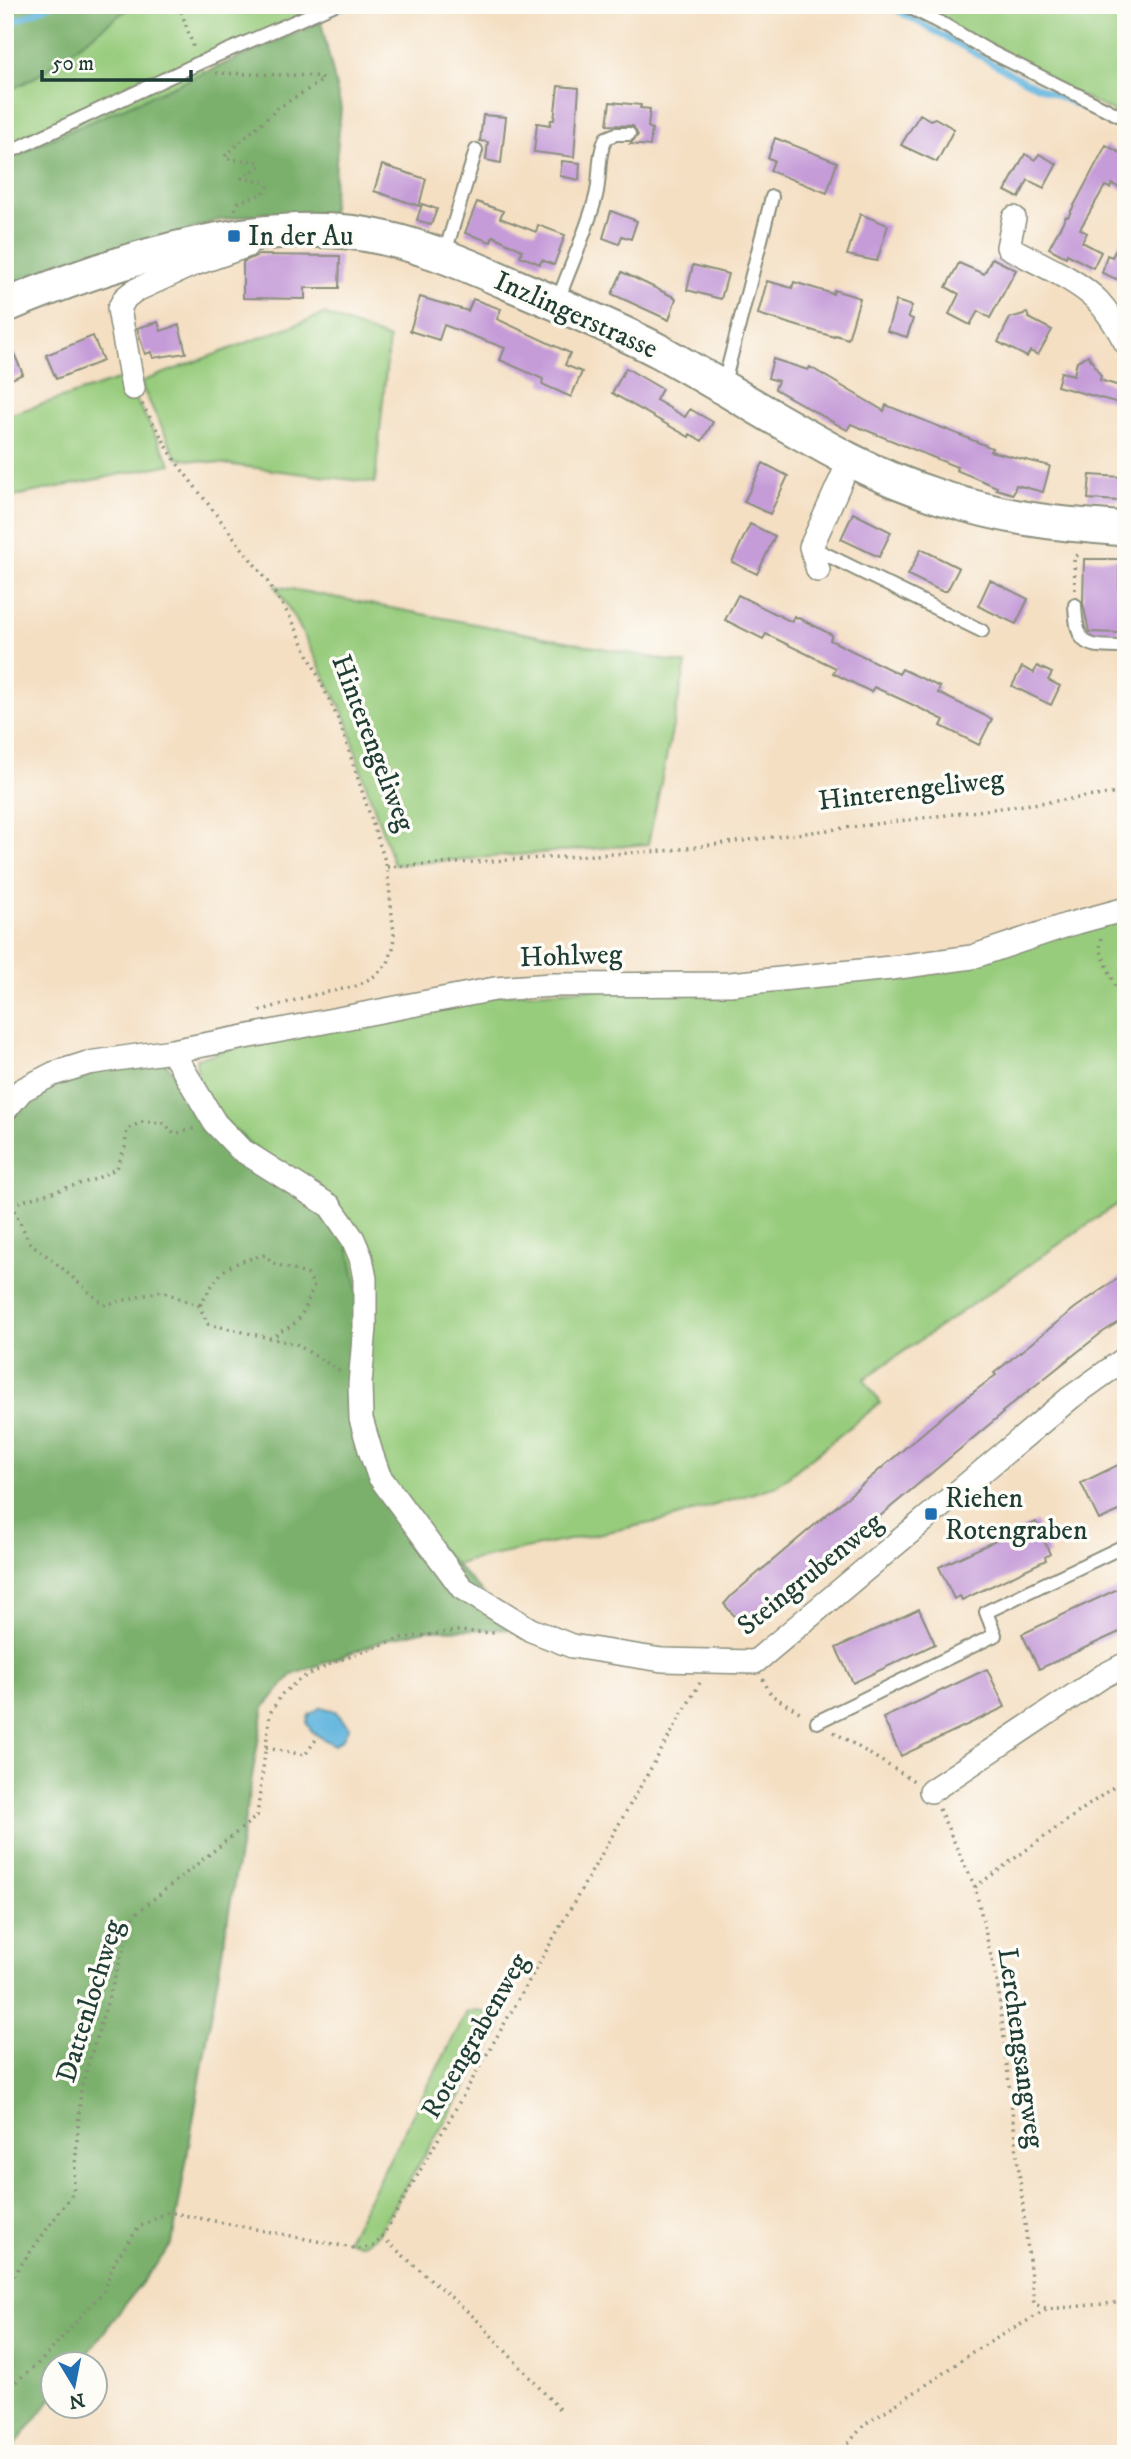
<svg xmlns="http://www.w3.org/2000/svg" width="1131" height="2459" viewBox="0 0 1131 2459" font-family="'IM FELL DW Pica',serif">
	<rect width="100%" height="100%" fill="#fdfcf7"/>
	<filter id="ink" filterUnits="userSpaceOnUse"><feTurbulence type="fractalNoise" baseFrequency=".0143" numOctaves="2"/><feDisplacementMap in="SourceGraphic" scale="14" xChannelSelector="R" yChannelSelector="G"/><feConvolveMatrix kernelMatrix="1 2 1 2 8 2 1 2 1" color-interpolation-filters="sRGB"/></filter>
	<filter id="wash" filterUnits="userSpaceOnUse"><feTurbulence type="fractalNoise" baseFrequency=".00686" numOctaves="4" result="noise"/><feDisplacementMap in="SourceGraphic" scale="28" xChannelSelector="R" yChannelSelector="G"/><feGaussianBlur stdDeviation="1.57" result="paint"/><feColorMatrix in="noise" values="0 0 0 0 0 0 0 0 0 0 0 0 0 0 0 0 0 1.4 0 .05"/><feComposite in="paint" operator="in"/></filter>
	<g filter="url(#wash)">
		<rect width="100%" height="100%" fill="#f4dfc3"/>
		<path fill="#98cc7d" stroke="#5c8458" stroke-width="2" d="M 132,5 L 333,5 L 199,63 L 205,73 L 5,159 L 5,93 L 39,75 Z
			M 894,5 L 1126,5 L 1126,118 Z
			M 324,314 L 389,339 L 375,483 L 177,458 L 142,387 L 143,381 Z
			M 124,378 L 171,464 L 5,498 L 5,416 Z
			M 275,586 L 686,664 L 648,844 L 394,865 L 361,770 L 347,720 L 296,620 Z
			M 1126,910 L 1126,1198 L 864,1379 L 880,1403 L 776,1486 L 670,1519 L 467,1561 L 452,1567 L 389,1478 L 232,1133 L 198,1087 L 196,1059 L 237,1047 L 495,995 L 944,966 Z
			M 478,2010 L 499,2018 L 500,2030 L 376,2236 C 365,2244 359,2245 347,2240 L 467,2012 Z"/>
		<path fill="#7ab06c" stroke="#4c7650" stroke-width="2" d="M 5,5 L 133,5 L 39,75 L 5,93 Z
			M 321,22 L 341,108 L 331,216 L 264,213 L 215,221 L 5,295 L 5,159 Z
			M 162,1059 L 178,1078 L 328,1215 L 347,1238 L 361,1310 L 379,1484 L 517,1629 L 427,1630 L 388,1639 L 292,1675 L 264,1707 L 172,2244 L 79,2364 L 52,2364 L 52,2398 L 8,2454 L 5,2454 L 5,1098 L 92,1070 Z"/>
		<path fill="#62b5de" stroke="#407989" stroke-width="2" d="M 321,1707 L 335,1711 L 349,1727 L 343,1738 L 334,1745 L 312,1732 L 307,1723 L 309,1715 Z"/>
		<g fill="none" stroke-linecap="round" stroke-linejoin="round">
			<path stroke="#62b5de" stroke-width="6" d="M 887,5 L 1025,81 L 1126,128
				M 330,12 L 350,5
				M 5,26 L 51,5"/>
		</g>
		<g id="blocks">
			<path fill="#c59bd8" d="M 558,86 L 579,88 L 574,157 L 534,152 L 537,123 L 550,125 L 551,120 L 554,120 Z
				M 610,102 L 641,105 L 640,108 L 650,109 L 648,127 L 652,129 L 650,146 L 630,144 L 638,135 L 633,126 L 607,125 Z
				M 920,114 L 930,120 L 935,118 L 954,129 L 937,162 L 901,145 Z
				M 483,115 L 506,117 L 501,163 L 486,160 L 488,142 L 480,141 Z
				M 775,138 L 837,162 L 827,193 L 770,171 L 774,160 L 768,158 Z
				M 1106,145 L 1126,156 L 1126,191 L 1112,184 L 1110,188 L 1105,186 L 1080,229 L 1087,233 L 1082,242 L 1101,252 L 1093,268 L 1067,254 L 1066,257 L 1049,248 L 1066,216 L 1068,217 Z
				M 1025,154 L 1035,160 L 1039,154 L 1057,164 L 1044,188 L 1028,180 L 1019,198 L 1005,191 Z
				M 562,161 L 580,163 L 579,180 L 560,176 Z
				M 382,165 L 426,179 L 419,206 L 374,191 Z
				M 477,202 L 503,211 L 500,218 L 536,232 L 538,225 L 565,235 L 554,265 L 542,260 L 540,264 L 520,256 L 522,250 L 493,236 L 491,242 L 465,233 Z
				M 422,204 L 437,209 L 431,225 L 417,220 Z
				M 611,211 L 637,221 L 631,239 L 622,236 L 619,244 L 603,238 Z
				M 860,214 L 888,225 L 877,261 L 847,255 Z
				M 1126,230 L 1126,283 L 1102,273 L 1107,255 L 1112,257 Z
				M 258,255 L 340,256 L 339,288 L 305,288 L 305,299 L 243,298 L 243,262 Z
				M 992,258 L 1016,270 L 990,318 L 978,311 L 970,325 L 949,314 L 959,294 L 946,287 L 959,263 L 984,274 Z
				M 693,265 L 728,274 L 721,299 L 687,290 Z
				M 622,272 L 676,298 L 669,320 L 612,294 Z
				M 767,281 L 792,288 L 794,282 L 833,294 L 834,290 L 860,298 L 848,339 L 835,335 L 834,337 L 758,314 Z
				M 420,297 L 468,311 L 473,299 L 501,309 L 497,319 L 570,353 L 565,365 L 582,372 L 571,397 L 542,384 L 543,379 L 500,360 L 505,348 L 444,325 L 439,340 L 410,331 Z
				M 896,301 L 912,306 L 908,317 L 913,319 L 907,337 L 887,331 Z
				M 1027,313 L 1029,318 L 1052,330 L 1038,355 L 1030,351 L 1027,357 L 998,342 L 1010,318 Z
				M 158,322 L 161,331 L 179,325 L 186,353 L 153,358 L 151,352 L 145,354 L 137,328 Z
				M 5,333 L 23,374 L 5,382 Z
				M 93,336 L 103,361 L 56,379 L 46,355 Z
				M 1088,355 L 1101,376 L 1100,380 L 1126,388 L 1126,405 L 1057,386 L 1061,372 L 1074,375 L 1077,361 Z
				M 773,359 L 808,370 L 810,367 L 884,411 L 886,405 L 992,448 L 990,451 L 1050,466 L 1043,492 L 1016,485 L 1013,494 L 996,489 L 997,487 L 956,470 L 957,467 L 851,424 L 847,430 L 775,389 L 778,381 L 768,378 Z
				M 626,368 L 662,389 L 656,400 L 685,417 L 690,409 L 713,422 L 702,441 L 690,434 L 689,437 L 612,393 Z
				M 763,463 L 788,476 L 770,514 L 744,502 Z
				M 1090,475 L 1121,477 L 1119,501 L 1088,499 Z
				M 853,513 L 891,532 L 879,557 L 841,539 Z
				M 750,524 L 775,536 L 757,574 L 732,562 Z
				M 921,549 L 959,568 L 947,591 L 941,591 L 908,575 Z
				M 1084,559 L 1119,559 L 1119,633 L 1089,632 L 1083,603 Z
				M 990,580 L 1028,599 L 1016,624 L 978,606 Z
				M 738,595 L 792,622 L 794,616 L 813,625 L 832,635 L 830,640 L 899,674 L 902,669 L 940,687 L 938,693 L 992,719 L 979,745 L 941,726 L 944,720 L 909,703 L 874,687 L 871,692 L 833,673 L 836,668 L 766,634 L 763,639 L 725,620 Z
				M 1037,666 L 1052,673 L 1048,680 L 1060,686 L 1051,705 L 1012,686 L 1022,667 L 1034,673 Z
				M 1126,1273 L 1126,1317 L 1100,1334 L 1002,1412 L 1003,1413 L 774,1605 L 744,1627 L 724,1604 L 732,1595 L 950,1410 L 996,1375 L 994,1373 L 1075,1308 Z
				M 1126,1461 L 1126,1508 L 1099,1520 L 1081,1483 Z
				M 1036,1522 L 1050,1554 L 1045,1557 L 1046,1560 L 962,1600 L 960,1596 L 954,1599 L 939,1567 Z
				M 1126,1585 L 1126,1629 L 1039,1669 L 1022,1634 Z
				M 919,1609 L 935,1644 L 853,1683 L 836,1648 Z
				M 987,1669 L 1005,1707 L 901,1756 L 883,1718 Z"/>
		</g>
	</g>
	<g filter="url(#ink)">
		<use href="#blocks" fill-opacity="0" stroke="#8a8e7c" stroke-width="2"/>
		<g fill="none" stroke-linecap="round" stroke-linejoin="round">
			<g stroke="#8a8e7c" stroke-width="16">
				<path id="lane" d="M 905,5 L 941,23 L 987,50 L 1126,119
					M 5,154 L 199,63 L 333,5
					M 444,256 L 476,150
					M 557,303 C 569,269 587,231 596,196 C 601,176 597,156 606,138 L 616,134 L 629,134
					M 723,387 L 772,197
					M 813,548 L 982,631
					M 1075,605 C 1077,647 1085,647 1126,647
					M 817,1722 L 995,1635 L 986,1612 L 1126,1545"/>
			</g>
			<g stroke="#8a8e7c" stroke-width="26">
				<path id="street" d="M 1014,218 L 1008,247 C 1035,262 1077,279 1098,301 C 1110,314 1118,328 1126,343
					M 133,388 L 119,309 L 125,298 L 134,291 L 189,266 L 246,246
					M 818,570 L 811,547 L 850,460
					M 172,1051 L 215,1123 L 240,1149 L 330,1206 L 353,1239 L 361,1258 L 365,1279 L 365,1327 L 360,1384 L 361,1419 L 371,1453 L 379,1476 L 462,1588 L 531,1630 L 572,1646 L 662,1660 L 755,1662 L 1070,1398 L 1126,1358
					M 5,1110 L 22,1090 L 53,1074 L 88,1063 L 172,1051 L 495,989 L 552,985 L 730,984 L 891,968 L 972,957 L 1067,925 L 1126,909
					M 931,1791 L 1103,1676 L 1126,1664"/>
			</g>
			<g stroke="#8a8e7c" stroke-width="37">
				<path id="secondary" d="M 5,306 C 106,264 238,221 348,232 C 405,238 461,262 513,285 C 562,306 614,327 661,352 C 724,387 785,426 848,459 C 904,488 974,511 1036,520 C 1066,525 1096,526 1126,529"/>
			</g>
			<path stroke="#8a8e7c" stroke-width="3.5" stroke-dasharray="2 5" stroke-linecap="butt" d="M 179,5 L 194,49
				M 216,73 L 318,76 L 323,80 L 278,108 L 226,155 L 225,158 C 236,161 248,159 259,162 L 260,166 L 242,178 L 266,183 L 268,187 L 262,194 L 239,202 L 234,212
				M 142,404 L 176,462 L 265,578 L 292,620 L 339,721 L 387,867 L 394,934 L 393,948 L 388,963 L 376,975 L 357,986 L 309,996 L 256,1012
				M 1075,590 L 1074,558 L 1082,552
				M 387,867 L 664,851 L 1126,792
				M 1101,938 L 1100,949 L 1126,1012
				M 11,1204 L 30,1243 L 56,1263 L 104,1305 L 162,1291 L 199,1306 L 208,1324 L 296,1344 L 340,1371
				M 5,1206 L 96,1179 L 117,1168 L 125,1147 L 127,1129 L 142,1122 L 164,1123 L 174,1134 L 196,1128
				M 200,1305 C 222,1269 222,1265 265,1255 L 273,1263 L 308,1275 L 314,1285 C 309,1298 305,1312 296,1322 C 289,1330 279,1329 273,1339
				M 763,1679 L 771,1695 L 803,1714
				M 834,1732 L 914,1781
				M 266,1748 L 305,1755 L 317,1738
				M 939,1809 L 975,1887 L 998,1986 L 1034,2304 L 1048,2309
				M 975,1887 L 1126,1778
				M 382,2237 L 476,2319 L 559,2409
				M 5,2287 L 73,2193 L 81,2088 L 134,1915 L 257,1816 L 270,1713 L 282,1694 L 300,1679 L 334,1662 L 403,1638 L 457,1631 L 495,1633
				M 5,2391 L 42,2360 L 103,2292 L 115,2261 L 139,2227 L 168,2212 L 358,2249 L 374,2246 L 382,2237 L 701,1681
				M 839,2454 L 865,2424 L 943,2374 L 969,2354 L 1048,2309 L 1126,2302"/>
			<use href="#lane" stroke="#fff" stroke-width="12"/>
			<use href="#street" stroke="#fff" stroke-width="23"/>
			<use href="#secondary" stroke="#fff" stroke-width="33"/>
		</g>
	</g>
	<g fill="#1f6fb2" stroke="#fdfcf7" stroke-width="2.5">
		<rect x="227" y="229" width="14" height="14" rx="3.5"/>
		<rect x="924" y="1507" width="14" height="14" rx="3.5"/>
	</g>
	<g text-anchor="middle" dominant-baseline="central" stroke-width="7" stroke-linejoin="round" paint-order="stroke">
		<g font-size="28" fill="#1f3d34" stroke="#fdfcf7" text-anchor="start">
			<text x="248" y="236">In der Au</text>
			<text x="945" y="1498">Riehen<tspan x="945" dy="32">Rotengraben</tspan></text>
		</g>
		<g font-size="28" fill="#1f3d34" stroke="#fdfcf7">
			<text transform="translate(576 315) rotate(24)">Inzlingerstrasse</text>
			<text transform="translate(373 743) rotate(69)">Hinterengeliweg</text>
			<text transform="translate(911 790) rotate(-7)">Hinterengeliweg</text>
			<text transform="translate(571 956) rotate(-2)">Hohlweg</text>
			<text transform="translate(810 1574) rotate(-39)">Steingrubenweg</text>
			<text transform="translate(90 2001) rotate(-73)">Dattenlochweg</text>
			<text transform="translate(475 2036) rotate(-60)">Rotengrabenweg</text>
			<text transform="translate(1021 2048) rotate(82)">Lerchengsangweg</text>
		</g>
	</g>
	<rect width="1131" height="2459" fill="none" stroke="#fdfcf7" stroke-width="28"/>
	<g transform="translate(74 2385) rotate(170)"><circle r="33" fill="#fdfcf7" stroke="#a4b0a9" stroke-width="2"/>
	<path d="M0-5L12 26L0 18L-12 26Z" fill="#1f6fb2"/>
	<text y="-10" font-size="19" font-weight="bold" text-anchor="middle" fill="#1f3d34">N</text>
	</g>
	<path d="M42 70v10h149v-10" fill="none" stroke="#1f3d34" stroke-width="3.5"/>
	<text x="52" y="70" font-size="21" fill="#1f3d34" stroke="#fdfcf7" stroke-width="5" paint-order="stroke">50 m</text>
</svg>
